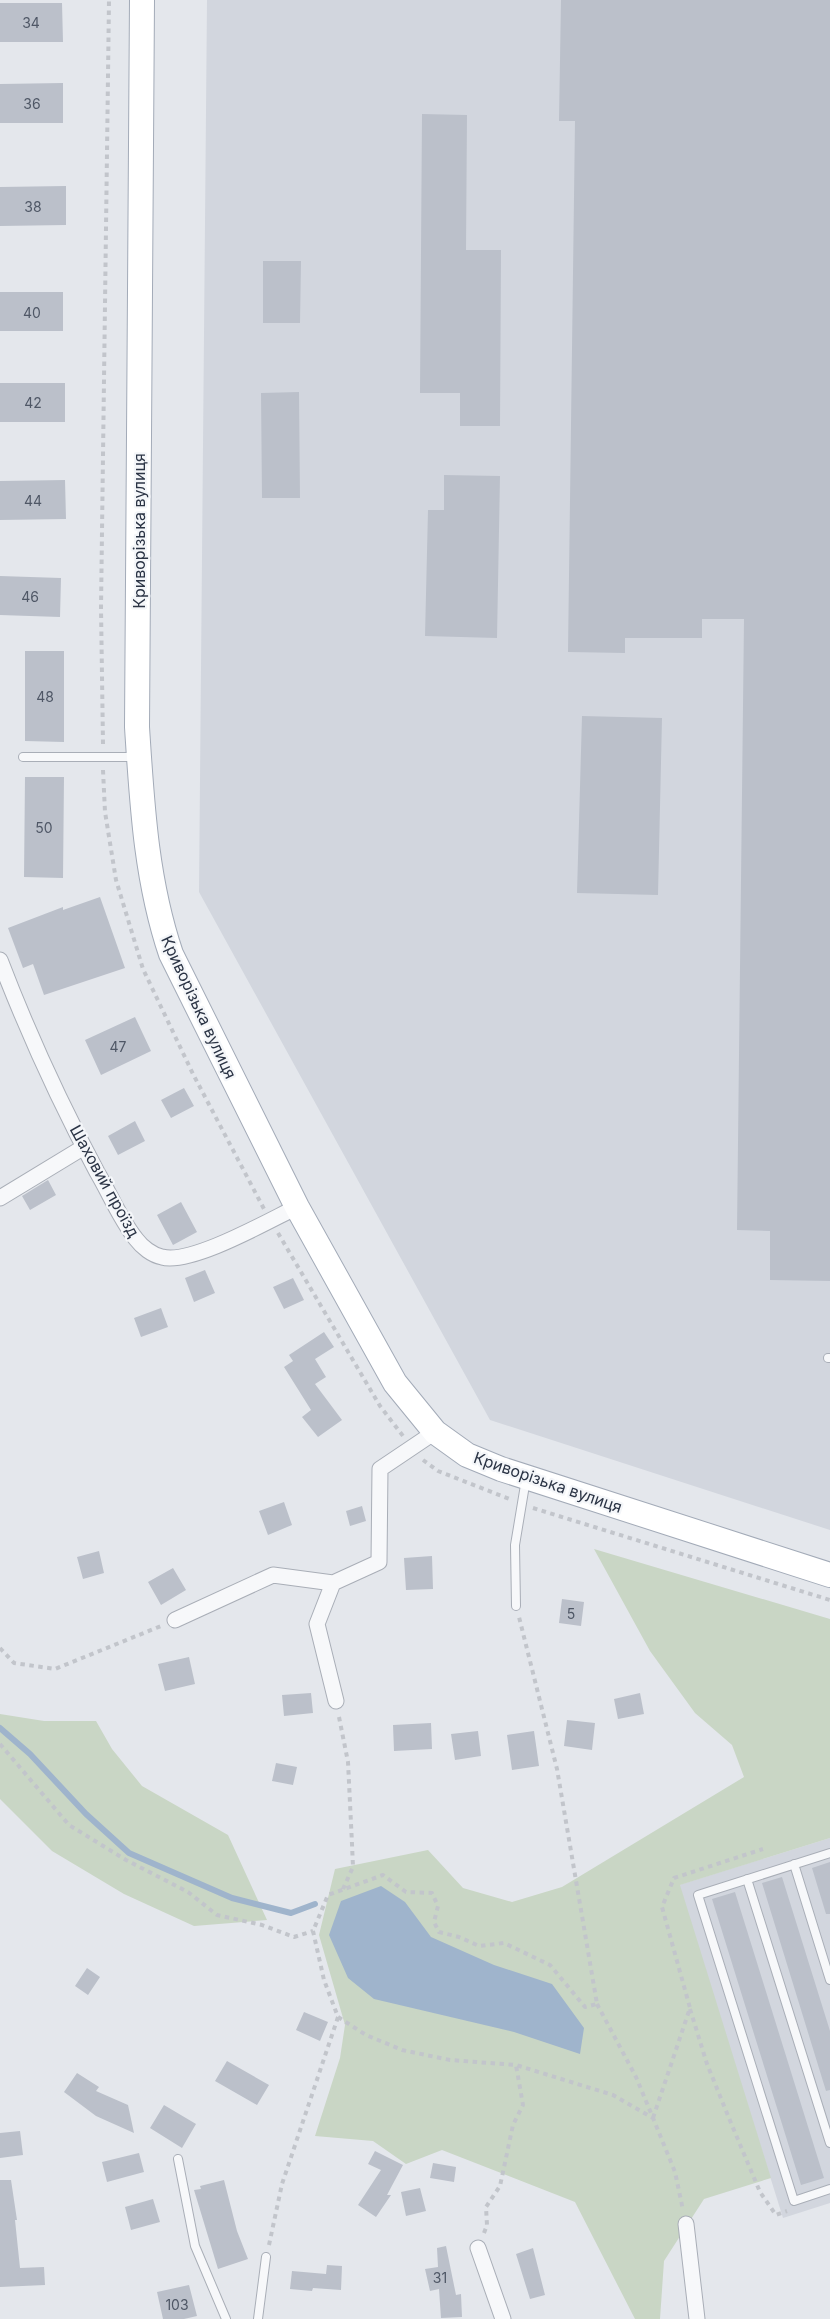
<svg xmlns="http://www.w3.org/2000/svg" width="830" height="2319" viewBox="0 0 830 2319" font-family="Inter,sans-serif">
	<rect width="100%" height="100%" fill="#e4e7ec"/>
	<path fill="#d2d6de" d="M 207,0 L 830,0 L 830,1530 L 490,1420 L 199,892 Z
		M 830,1838 L 830,2203 L 783,2218 L 679,1885 Z"/>
	<path fill="#c9d6c5" d="M 594,1549 L 830,1619 L 830,1838 L 680,1885 L 771,2178 L 704,2199 L 664,2261 L 660,2319 L 635,2319 L 575,2202 L 442,2150 L 406,2164 L 373,2141 L 315,2136 L 340,2058 L 345,2025 L 319,1935 L 335,1869 L 428,1850 L 463,1888 L 512,1902 L 562,1887 L 744,1777 L 732,1745 L 695,1713 L 650,1651 Z
		M 0,1714 L 44,1721 L 96,1721 L 112,1749 L 142,1786 L 228,1835 L 267,1920 L 194,1926 L 124,1894 L 52,1851 L 0,1799 Z"/>
	<path fill="#9fb4cc" d="M 381,1886 L 405,1902 L 431,1937 L 494,1965 L 552,1984 L 584,2028 L 580,2054 L 514,2032 L 374,1999 L 348,1978 L 329,1935 L 341,1901 Z"/>
	<g fill="none" stroke-linecap="round" stroke-linejoin="round">
		<path stroke="#9fb4cc" stroke-width="6" d="M 0,1728 L 30,1754 L 86,1814 L 129,1853 L 232,1898 L 291,1913 L 315,1904"/>
	</g>
	<path fill="#bbc0ca" d="M 561,0 L 830,0 L 830,1281 L 770,1280 L 770,1231 L 737,1230 L 744,619 L 702,619 L 702,638 L 625,638 L 625,653 L 568,652 L 575,121 L 559,121 Z
		M 0,3 L 62,3 L 63,42 L 0,42 Z
		M 63,83 L 63,123 L 0,123 L 0,84 Z
		M 422,114 L 467,115 L 466,250 L 501,250 L 500,426 L 460,426 L 460,393 L 420,393 Z
		M 66,186 L 66,225 L 0,226 L 0,187 Z
		M 263,261 L 301,261 L 300,323 L 263,323 Z
		M 0,292 L 63,292 L 63,331 L 0,331 Z
		M 0,383 L 65,383 L 65,422 L 0,422 Z
		M 299,392 L 300,498 L 262,498 L 261,393 Z
		M 444,475 L 500,476 L 497,638 L 425,636 L 428,510 L 444,510 Z
		M 65,480 L 66,519 L 0,520 L 0,481 Z
		M 0,576 L 61,578 L 60,617 L 0,615 Z
		M 25,651 L 64,651 L 64,742 L 25,741 Z
		M 582,716 L 662,718 L 658,895 L 577,893 Z
		M 25,777 L 64,777 L 63,878 L 24,877 Z
		M 100,897 L 125,968 L 44,995 L 33,964 L 23,968 L 8,928 L 63,907 L 63,910 Z
		M 135,1017 L 151,1051 L 101,1075 L 85,1040 Z
		M 184,1088 L 194,1106 L 171,1118 L 161,1100 Z
		M 135,1121 L 145,1141 L 118,1155 L 108,1136 Z
		M 48,1180 L 56,1195 L 30,1210 L 22,1196 Z
		M 181,1202 L 197,1232 L 173,1245 L 157,1215 Z
		M 205,1270 L 215,1293 L 194,1302 L 185,1278 Z
		M 293,1278 L 304,1300 L 284,1309 L 273,1287 Z
		M 161,1308 L 168,1327 L 141,1337 L 134,1318 Z
		M 324,1332 L 334,1347 L 315,1359 L 326,1377 L 315,1384 L 342,1420 L 318,1437 L 302,1417 L 311,1410 L 284,1367 L 293,1361 L 289,1355 Z
		M 284,1502 L 292,1525 L 268,1535 L 259,1511 Z
		M 362,1506 L 366,1521 L 350,1526 L 346,1511 Z
		M 99,1551 L 104,1573 L 83,1579 L 77,1557 Z
		M 432,1556 L 433,1589 L 406,1590 L 404,1558 Z
		M 173,1568 L 186,1590 L 161,1605 L 148,1582 Z
		M 562,1599 L 584,1602 L 581,1626 L 559,1623 Z
		M 189,1657 L 195,1684 L 165,1691 L 158,1664 Z
		M 311,1693 L 313,1713 L 284,1716 L 282,1695 Z
		M 640,1693 L 644,1714 L 618,1719 L 614,1699 Z
		M 567,1720 L 595,1723 L 592,1750 L 564,1746 Z
		M 431,1723 L 432,1749 L 394,1751 L 393,1725 Z
		M 478,1731 L 481,1756 L 455,1760 L 451,1734 Z
		M 534,1731 L 539,1766 L 512,1770 L 507,1735 Z
		M 276,1763 L 297,1767 L 293,1785 L 272,1781 Z
		M 830,1862 L 830,1914 L 826,1914 L 812,1868 Z
		M 782,1877 L 830,2031 L 830,2090 L 826,2091 L 762,1883 Z
		M 735,1892 L 824,2178 L 801,2185 L 712,1899 Z
		M 87,1968 L 100,1977 L 88,1995 L 75,1986 Z
		M 304,2012 L 328,2022 L 320,2041 L 296,2030 Z
		M 227,2061 L 269,2085 L 257,2105 L 215,2081 Z
		M 77,2073 L 99,2087 L 96,2091 L 128,2105 L 134,2133 L 96,2116 L 64,2092 Z
		M 164,2105 L 196,2124 L 182,2148 L 150,2128 Z
		M 20,2131 L 23,2155 L 0,2158 L 0,2133 Z
		M 375,2151 L 403,2165 L 387,2195 L 391,2195 L 376,2217 L 358,2205 L 381,2170 L 368,2164 Z
		M 139,2153 L 144,2172 L 107,2182 L 102,2162 Z
		M 433,2163 L 456,2167 L 454,2182 L 430,2178 Z
		M 0,2180 L 11,2180 L 17,2220 L 15,2220 L 20,2268 L 44,2267 L 45,2285 L 0,2287 Z
		M 224,2180 L 237,2231 L 248,2259 L 218,2269 L 194,2190 L 201,2189 L 200,2186 Z
		M 420,2188 L 426,2211 L 406,2216 L 401,2192 Z
		M 153,2199 L 160,2222 L 131,2230 L 125,2207 Z
		M 446,2246 L 456,2295 L 461,2294 L 462,2317 L 441,2318 L 439,2289 L 430,2291 L 425,2269 L 438,2267 L 437,2248 Z
		M 533,2248 L 545,2295 L 530,2299 L 516,2254 Z
		M 327,2265 L 342,2266 L 341,2290 L 313,2288 L 312,2291 L 290,2289 L 292,2271 L 326,2274 Z
		M 189,2285 L 197,2316 L 184,2319 L 163,2319 L 157,2292 Z"/>
	<g fill="none" stroke-linecap="round" stroke-linejoin="round">
		<g stroke="#a9aeb7" stroke-width="10">
			<path id="service" d="M 23,757 L 134,757
				M 828,1358 L 830,1358
				M 516,1606 L 515,1545 L 526,1479
				M 830,1853 L 698,1895 L 794,2201 L 830,2189
				M 794,1864 L 830,1980
				M 747,1879 L 830,2143
				M 178,2159 L 195,2246 L 226,2319
				M 258,2319 L 266,2257"/>
		</g>
		<g stroke="#a9aeb7" stroke-width="17">
			<path id="minor" d="M 0,960 C 28,1033 60,1103 97,1172 C 110,1194 120,1219 136,1239 C 142,1247 152,1255 162,1257 C 191,1265 268,1221 297,1207
				M 0,1198 L 84,1147
				M 175,1620 L 273,1575 L 333,1583
				M 336,1701 L 317,1624 L 333,1583 L 379,1562 L 380,1469 L 435,1432
				M 686,2224 L 697,2319
				M 478,2248 L 503,2319"/>
		</g>
		<g stroke="#a3abb8" stroke-width="26">
			<path id="primary" d="M 142,0 L 137,727 C 142,804 146,880 171,954 L 297,1207 L 395,1383 L 435,1432 L 467,1455 L 501,1469 L 830,1575"/>
		</g>
		<path stroke="#c2c5cb" stroke-width="4" stroke-dasharray="4.5 4.5" stroke-linecap="butt" d="M 103,744 L 101,608 L 109,0
			M 103,770 L 105,812 L 116,880 L 143,969 L 193,1074 L 264,1209
			M 278,1233 L 380,1406 L 403,1436
			M 423,1460 L 438,1471 L 512,1500
			M 533,1508 L 830,1600
			M 0,1648 L 14,1663 L 55,1669 L 161,1626
			M 339,1717 L 348,1762 L 352,1844 L 353,1867 L 343,1889
			M 0,1744 L 69,1825 L 126,1860 L 188,1892 L 217,1915 L 262,1925 L 294,1937 L 313,1931
			M 597,2004 L 636,2077 L 653,2118 L 675,2172 L 683,2210
			M 690,2009 L 707,2064 L 731,2123 L 760,2192 L 776,2215 L 787,2211
			M 338,2017 L 366,2035 L 402,2050 L 450,2060 L 516,2065 L 613,2095 L 653,2118
			M 653,2118 L 690,2008 L 662,1907 L 674,1878 L 763,1849
			M 484,2233 L 487,2225 L 486,2207 L 500,2186 L 513,2125 L 523,2105 L 516,2065
			M 269,2245 L 282,2184 L 338,2017 L 324,1980 L 313,1931 L 328,1895 L 383,1875 L 406,1892 L 432,1893 L 438,1906 L 434,1922 L 439,1932 L 459,1937 L 479,1946 L 504,1943 L 550,1965 L 585,2007 L 597,2004 L 557,1769 L 519,1617"/>
		<use href="#service" stroke="#f7f8fa" stroke-width="8"/>
		<use href="#minor" stroke="#f7f8fa" stroke-width="15"/>
		<use href="#primary" stroke="#fff" stroke-width="24"/>
	</g>
	<g text-anchor="middle" dominant-baseline="central" stroke-width="4.5" stroke-linejoin="round" paint-order="stroke">
		<g font-size="14" fill="#4f5766">
			<text x="31" y="22">34</text>
			<text x="32" y="103">36</text>
			<text x="33" y="206">38</text>
			<text x="32" y="312">40</text>
			<text x="33" y="402">42</text>
			<text x="33" y="500">44</text>
			<text x="30" y="596">46</text>
			<text x="45" y="696">48</text>
			<text x="44" y="827">50</text>
			<text x="118" y="1046">47</text>
			<text x="571" y="1613">5</text>
			<text x="440" y="2277">31</text>
			<text x="177" y="2304">103</text>
		</g>
		<g font-size="16" fill="#2b3445" stroke="#f4f6f9">
			<text transform="translate(139 531) rotate(-90)">Криворізька вулиця</text>
			<text transform="translate(199 1007) rotate(65)">Криворізька вулиця</text>
			<text transform="translate(105 1181) rotate(61)">Шаховий проїзд</text>
			<text transform="translate(548 1482) rotate(19)">Криворізька вулиця</text>
		</g>
	</g>
</svg>
